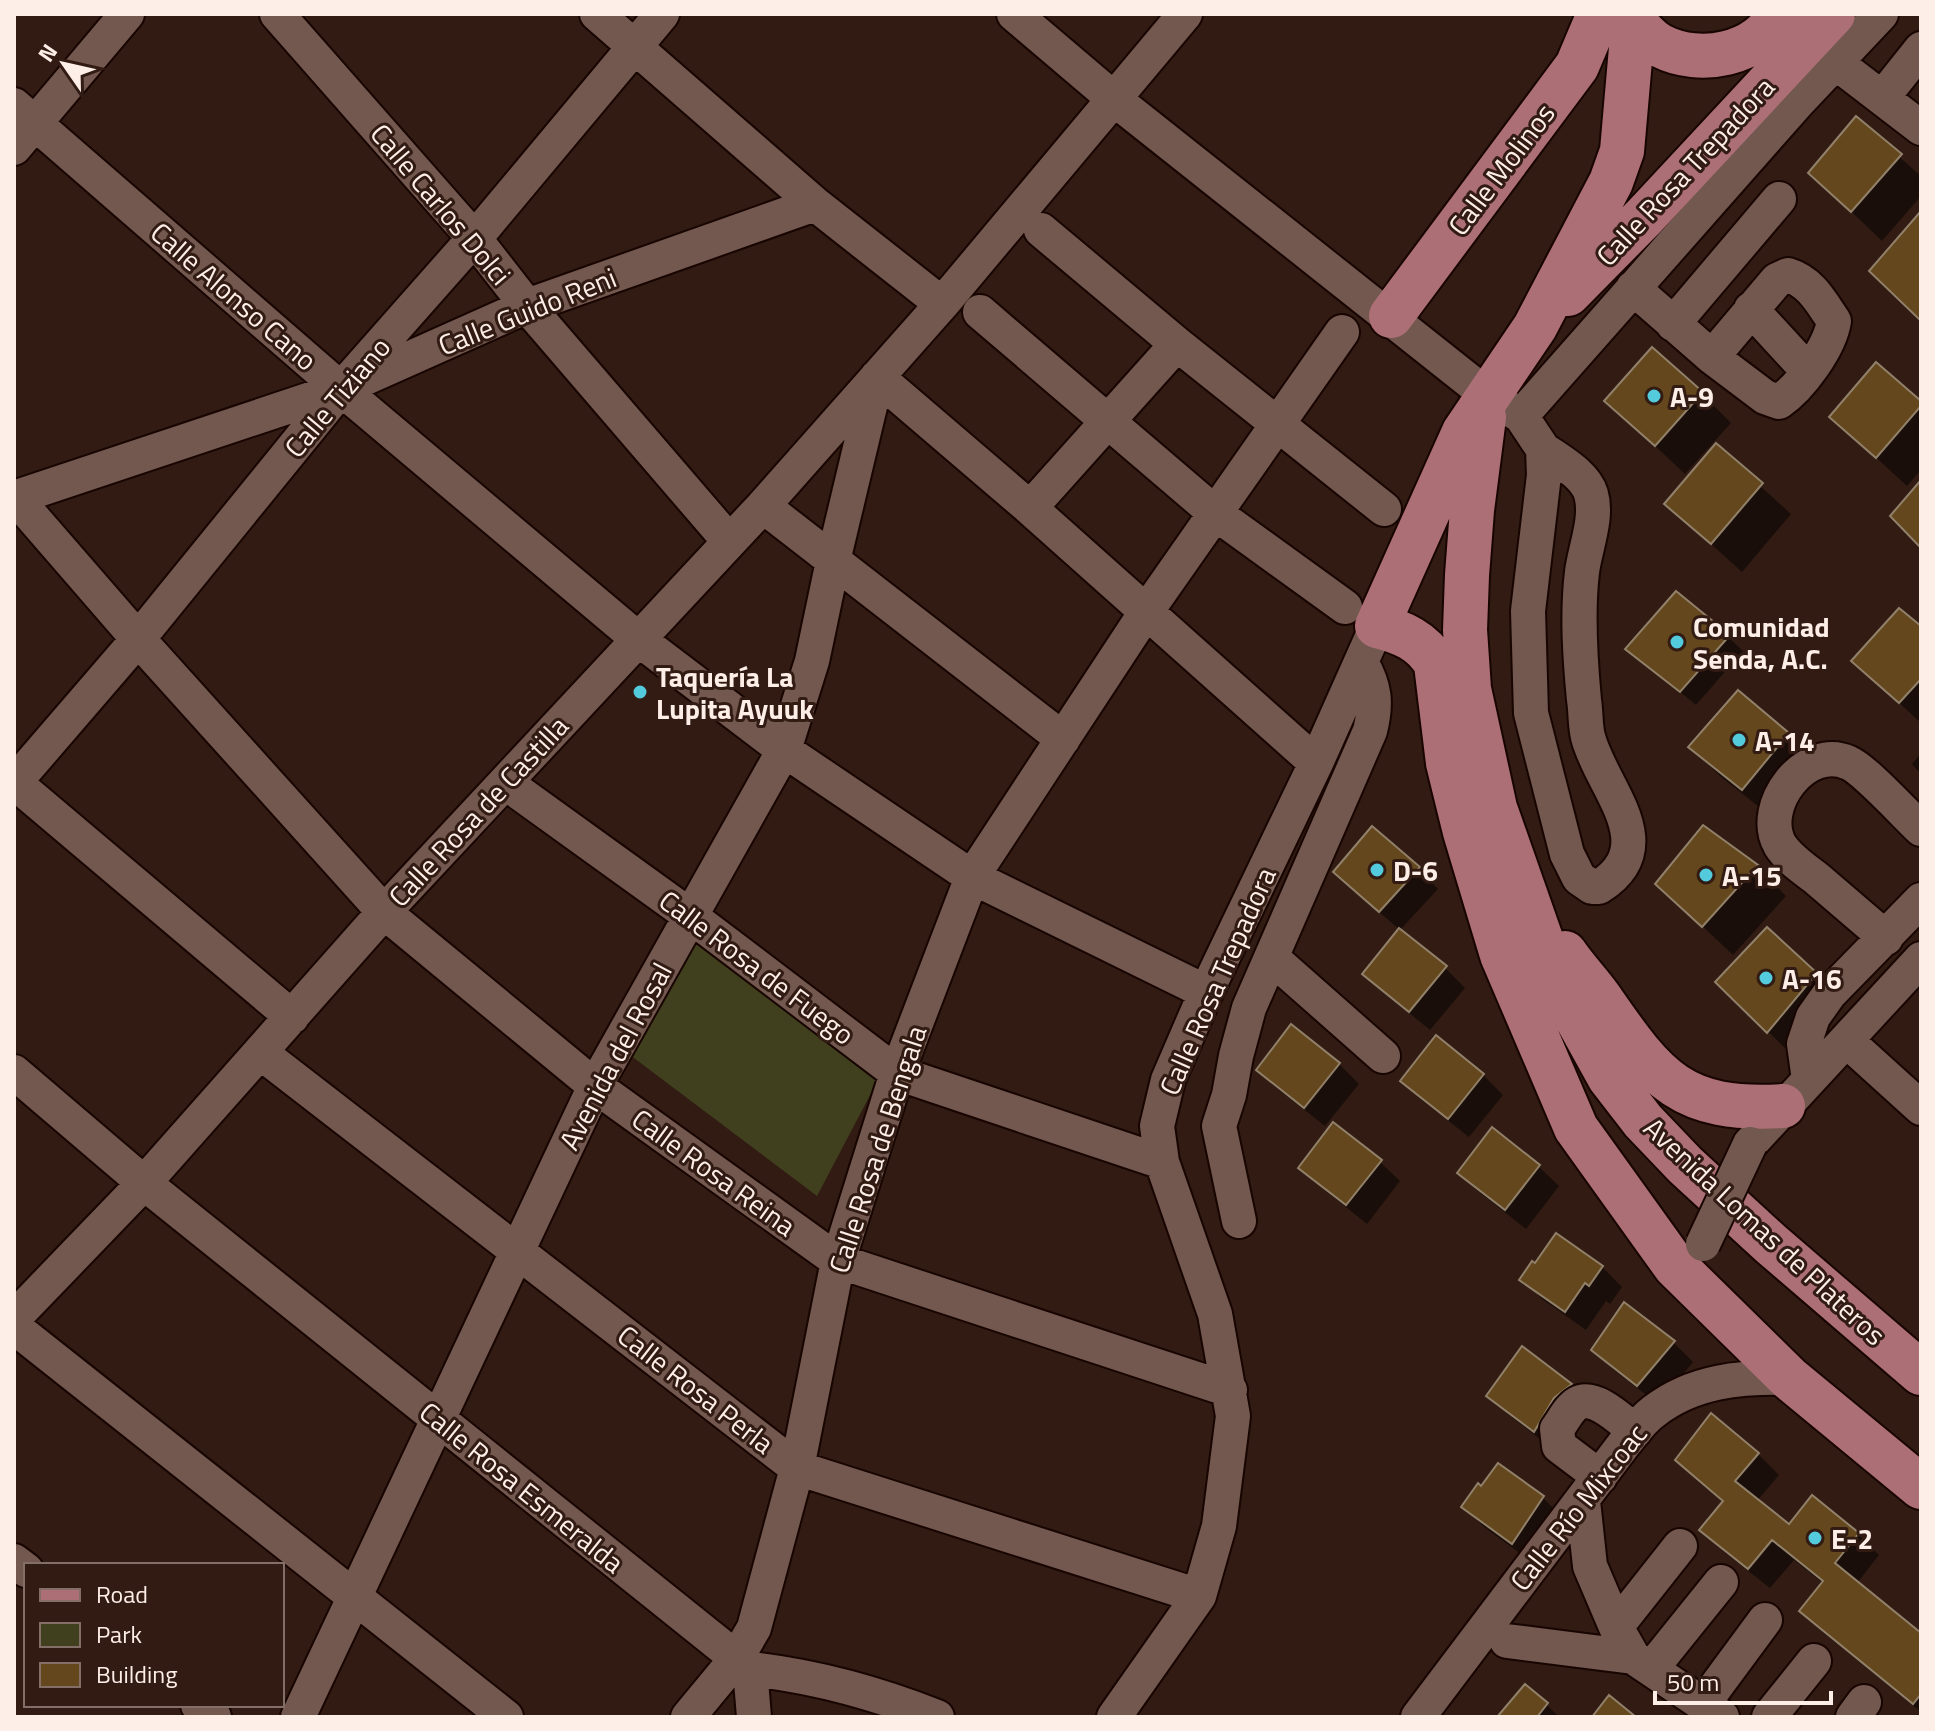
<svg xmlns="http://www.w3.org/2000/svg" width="1935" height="1731" viewBox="0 0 1935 1731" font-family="'Titillium Web',sans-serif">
	<rect width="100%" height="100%" fill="#311b13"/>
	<path fill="#40401f" d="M 688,931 L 878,1080 L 817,1196 L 622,1049 Z"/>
	<path fill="#0007" d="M 1856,119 L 1921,176 L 1921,196 L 1882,241 L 1810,172 Z
		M 1701,393 L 1731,423 L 1685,474 L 1607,401 Z
		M 1921,404 L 1921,470 L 1907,486 L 1832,417 Z
		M 1716,446 L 1791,514 L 1742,572 L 1667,504 Z
		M 1921,629 L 1921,723 L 1854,661 Z
		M 1728,637 L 1743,651 L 1696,705 L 1628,649 Z
		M 1787,735 L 1817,764 L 1773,818 L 1721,777 L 1691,747 Z
		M 1921,753 L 1921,774 L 1912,764 Z
		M 1757,866 L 1786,896 L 1733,955 L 1658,884 Z
		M 1418,869 L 1438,889 L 1399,931 L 1445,968 L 1465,988 L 1430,1030 L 1385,993 L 1365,974 L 1400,930 L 1356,892 Z
		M 1767,930 L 1845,1004 L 1798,1061 L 1718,982 Z
		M 1339,1064 L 1359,1084 L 1325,1126 L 1279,1090 L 1259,1070 Z
		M 1483,1075 L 1503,1095 L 1469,1137 L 1423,1101 L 1403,1081 Z
		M 1492,1130 L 1539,1167 L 1559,1186 L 1526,1229 L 1479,1192 L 1459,1172 Z
		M 1380,1162 L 1400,1181 L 1367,1224 L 1321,1187 L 1301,1167 Z
		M 1535,1266 L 1602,1267 L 1622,1287 L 1610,1304 L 1606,1301 L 1586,1330 L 1542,1299 L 1522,1279 Z
		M 1673,1342 L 1693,1362 L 1658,1404 L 1614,1370 L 1594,1350 Z
		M 1523,1349 L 1570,1386 L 1590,1405 L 1554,1450 L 1509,1415 L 1489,1396 Z
		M 1758,1454 L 1779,1475 L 1757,1501 L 1789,1527 L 1858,1534 L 1879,1555 L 1857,1583 L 1921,1635 L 1921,1712 L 1823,1632 L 1802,1611 L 1824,1584 L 1794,1560 L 1770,1588 L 1723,1551 L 1702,1530 L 1724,1503 L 1677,1460 Z
		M 1543,1498 L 1563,1518 L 1532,1562 L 1484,1527 L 1464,1507 Z
		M 1525,1686 L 1547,1705 L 1559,1717 L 1500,1717 Z"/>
	<path fill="#64471c" stroke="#91806a" stroke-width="2" d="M 1856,116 L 1902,154 L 1851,212 L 1808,173 Z
		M 1921,211 L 1921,321 L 1869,271 Z
		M 1652,347 L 1703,392 L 1655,446 L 1604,401 Z
		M 1876,362 L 1921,401 L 1921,406 L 1876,458 L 1829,417 Z
		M 1716,443 L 1763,483 L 1711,544 L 1664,504 Z
		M 1921,480 L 1921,548 L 1890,516 Z
		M 1676,591 L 1730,635 L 1680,692 L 1625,649 Z
		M 1899,608 L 1921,626 L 1921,679 L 1899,703 L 1851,661 Z
		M 1738,690 L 1789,733 L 1742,790 L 1688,747 Z
		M 1703,825 L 1758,865 L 1702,927 L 1655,884 Z
		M 1372,826 L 1420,867 L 1379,912 L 1333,872 Z
		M 1767,927 L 1817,973 L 1767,1033 L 1715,982 Z
		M 1399,928 L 1447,966 L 1409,1012 L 1362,974 Z
		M 1291,1024 L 1340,1063 L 1304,1108 L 1256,1070 Z
		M 1436,1035 L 1484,1074 L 1448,1119 L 1400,1081 Z
		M 1333,1122 L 1382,1160 L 1346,1205 L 1298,1168 Z
		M 1492,1127 L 1540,1165 L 1505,1210 L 1457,1173 Z
		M 1556,1233 L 1603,1266 L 1589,1286 L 1585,1283 L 1565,1312 L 1519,1280 L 1532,1261 L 1535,1263 Z
		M 1624,1302 L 1675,1341 L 1637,1386 L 1591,1350 Z
		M 1522,1346 L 1572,1384 L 1554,1398 L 1534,1432 L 1486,1396 Z
		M 1711,1413 L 1759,1453 L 1735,1481 L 1789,1524 L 1812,1495 L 1859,1533 L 1835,1563 L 1921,1633 L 1921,1694 L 1913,1704 L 1799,1611 L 1823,1581 L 1772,1540 L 1748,1569 L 1699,1530 L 1723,1501 L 1675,1460 Z
		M 1498,1463 L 1544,1496 L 1512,1544 L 1461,1507 L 1478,1483 L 1481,1486 Z
		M 1525,1684 L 1548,1703 L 1537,1717 L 1497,1717 Z
		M 1609,1695 L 1636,1717 L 1592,1717 Z"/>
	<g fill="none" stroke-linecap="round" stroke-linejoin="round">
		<g stroke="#180501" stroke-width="38">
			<path id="minor" d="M 277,14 L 474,238 L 527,306 L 729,541
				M 597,14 L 815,204 L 942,304
				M 1014,14 L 1114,99 L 1487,395 L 1521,416 L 1543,449 L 1544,475 L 1528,611 L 1531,713 L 1567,854 L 1579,878 L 1592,887 L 1599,887 C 1665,845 1601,788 1588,737 C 1585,725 1586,712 1584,700 C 1580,658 1577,614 1582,572 C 1585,548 1598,518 1591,494 C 1585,474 1558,460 1543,449
				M 1835,62 L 1921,128
				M 1882,98 L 1921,49
				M 14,105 L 341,389 L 638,639 L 784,750 L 972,877 L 1206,992
				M 14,148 L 127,14
				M 1041,230 L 1177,344 L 1384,509
				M 1633,288 L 1712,357 L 1765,397 L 1779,402 C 1801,387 1830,347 1834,321 C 1821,302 1811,282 1788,275 L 1777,280 L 1712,357
				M 1751,309 L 1808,371
				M 980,312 L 1215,513 L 1345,607
				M 1673,324 L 1779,199
				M 1521,416 L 1798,102 L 1881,14
				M 14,496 L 138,639 L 384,912 L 595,1086 L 838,1261 L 1230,1390
				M 14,498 L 341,389 L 527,306 L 815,204
				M 763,506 L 1063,739
				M 1030,508 L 1177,344
				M 14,782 L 292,1017
				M 14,783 L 138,639 L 341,389 L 485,226 L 662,14
				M 506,783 L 689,915 L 897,1073 L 1162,1162
				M 1886,938 C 1863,918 1839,898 1816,878 C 1804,869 1788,858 1780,845 C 1758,806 1806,743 1849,763 C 1865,770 1906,815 1921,829
				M 1272,958 L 1383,1056
				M 1847,1041 L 1921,1108
				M 261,1053 L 797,1468 L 1199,1596
				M 14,1072 L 144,1183 L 750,1669 C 814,1676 876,1693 937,1717
				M 1809,1080 L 1804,1044 L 1813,1017 L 1830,993 L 1921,900
				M 1750,1144 L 1921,959
				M 1239,1221 L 1219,1126 L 1229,1095 L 1236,1056 L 1249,1008 L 1370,731 C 1377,703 1375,686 1361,662
				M 14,1318 L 144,1183 L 384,912 L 763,506 L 942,304 L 1185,14
				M 14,1327 L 506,1717
				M 1600,1477 L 1559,1446 L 1557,1429 C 1563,1421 1569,1408 1578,1403 C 1595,1394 1622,1421 1635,1431
				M 1583,1501 L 1590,1566 L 1616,1627 L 1633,1657 L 1722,1717
				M 14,1561 L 26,1570
				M 1616,1627 L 1680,1546
				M 1507,1641 L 1633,1657
				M 750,1669 L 754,1717
				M 1651,1669 L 1721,1582
				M 1703,1704 L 1765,1620
				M 198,1705 L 214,1717
				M 298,1717 L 595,1086 L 784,750 L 812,661 L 833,561 L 877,377 L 1030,508 L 1316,763
				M 688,1717 L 736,1659 L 754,1628 L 797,1468 L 838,1261 L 897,1073 L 972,877 L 1146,612 L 1342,332
				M 1114,1717 L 1199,1596 L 1219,1526 L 1233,1416 L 1215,1314 L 1162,1162 L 1157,1126 L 1168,1080 L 1206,992 L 1316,763 L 1377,626
				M 1418,1717 L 1624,1444 C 1633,1433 1642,1420 1653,1412 C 1694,1380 1741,1377 1789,1378
				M 1769,1717 L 1814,1661
				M 1853,1717 L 1864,1702"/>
		</g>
		<g stroke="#180501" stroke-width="48">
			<path id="major" d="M 1634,14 L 1622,151 L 1611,182 L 1535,327 L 1464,432 L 1377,626 C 1402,632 1423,641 1436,664 L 1448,763 L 1465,832 L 1502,955 L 1576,1128 L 1675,1266 L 1789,1378 L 1921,1487
				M 1633,21 C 1641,29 1650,41 1661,46 C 1700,66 1758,55 1779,14
				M 1568,294 L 1644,217 L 1833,14
				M 1391,316 L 1577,66 L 1599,14
				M 1484,417 L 1472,510 L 1467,575 L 1465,630 L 1469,689 L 1495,808 L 1555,979 L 1609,1077 L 1643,1121 L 1685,1165 L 1771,1244 L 1921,1373
				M 1565,953 C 1577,971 1592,985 1603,1002 C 1657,1080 1682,1112 1783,1106"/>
		</g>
		<use href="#minor" stroke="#72584e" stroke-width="34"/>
		<use href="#major" stroke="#ad6f76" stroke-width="44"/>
		<g stroke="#180501" stroke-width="38" stroke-linecap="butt">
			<path id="minor-bridge" d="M 1703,1244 L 1750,1144"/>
		</g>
		<use href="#minor-bridge" stroke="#72584e" stroke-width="34"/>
	</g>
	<g fill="#54cadd" stroke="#311b13" stroke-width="3">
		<circle cx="1654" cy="396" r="8"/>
		<circle cx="1677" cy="642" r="8"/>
		<circle cx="640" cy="692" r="8"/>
		<circle cx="1739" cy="740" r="8"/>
		<circle cx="1377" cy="870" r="8"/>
		<circle cx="1706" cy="875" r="8"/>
		<circle cx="1766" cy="978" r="8"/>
		<circle cx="1815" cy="1538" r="8"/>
	</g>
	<g text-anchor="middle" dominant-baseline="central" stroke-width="6" stroke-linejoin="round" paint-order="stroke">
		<g font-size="28" fill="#feeee8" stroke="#311b13">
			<text transform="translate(1501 169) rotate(-53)">Calle Molinos</text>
			<text transform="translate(1685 171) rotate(-47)">Calle Rosa Trepadora</text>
			<text transform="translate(441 204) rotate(50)">Calle Carlos Dolci</text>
			<text transform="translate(234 296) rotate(41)">Calle Alonso Cano</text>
			<text transform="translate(527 311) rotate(-22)">Calle Guido Reni</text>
			<text transform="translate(337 397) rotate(-50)">Calle Tiziano</text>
			<text transform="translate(478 811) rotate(-47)">Calle Rosa de Castilla</text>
			<text transform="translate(757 967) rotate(37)">Calle Rosa de Fuego</text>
			<text transform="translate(1217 981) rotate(-66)">Calle Rosa Trepadora</text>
			<text transform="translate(615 1056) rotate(-62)">Avenida del Rosal</text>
			<text transform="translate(877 1149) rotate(-72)">Calle Rosa de Bengala</text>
			<text transform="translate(714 1172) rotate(36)">Calle Rosa Reina</text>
			<text transform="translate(1765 1231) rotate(43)">Avenida Lomas de Plateros</text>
			<text transform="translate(696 1389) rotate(38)">Calle Rosa Perla</text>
			<text transform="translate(522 1487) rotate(39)">Calle Rosa Esmeralda</text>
			<text transform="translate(1578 1507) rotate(-52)">Calle Río Mixcoac</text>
		</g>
		<g font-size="28" font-weight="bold" fill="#feeee8" stroke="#311b13" text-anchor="start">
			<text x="1670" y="396">A-9</text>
			<text x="1693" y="626">Comunidad<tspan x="1693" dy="32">Senda, A.C.</tspan></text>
			<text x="656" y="676">Taquería La<tspan x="656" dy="32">Lupita Ayuuk</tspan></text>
			<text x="1755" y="740">A-14</text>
			<text x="1393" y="870">D-6</text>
			<text x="1722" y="875">A-15</text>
			<text x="1782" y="978">A-16</text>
			<text x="1831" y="1538">E-2</text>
		</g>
	</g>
	<rect width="1935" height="1731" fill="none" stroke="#feeee8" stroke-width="32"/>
	<rect x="24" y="1563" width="260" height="144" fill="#311b13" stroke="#836f68" stroke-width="2"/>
	<rect x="40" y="1589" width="40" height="12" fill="#ad6f76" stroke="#836f68" stroke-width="2"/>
	<text x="96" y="1603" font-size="24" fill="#feeee8">Road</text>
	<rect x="40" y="1623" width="40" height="24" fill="#40401f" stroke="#836f68" stroke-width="2"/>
	<text x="96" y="1643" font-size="24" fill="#feeee8">Park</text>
	<rect x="40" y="1663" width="40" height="24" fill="#64471c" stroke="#836f68" stroke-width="2"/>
	<text x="96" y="1683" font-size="24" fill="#feeee8">Building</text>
	<g transform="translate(64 64) rotate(304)" stroke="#311b13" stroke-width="6" paint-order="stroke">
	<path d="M0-6L14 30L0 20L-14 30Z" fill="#feeee8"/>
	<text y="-12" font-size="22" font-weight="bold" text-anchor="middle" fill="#feeee8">N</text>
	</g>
	<path d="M1655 1691v12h176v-12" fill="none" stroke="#feeee8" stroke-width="4"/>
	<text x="1667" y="1691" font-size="24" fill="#feeee8" stroke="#311b13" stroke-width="6" paint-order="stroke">50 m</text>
</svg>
